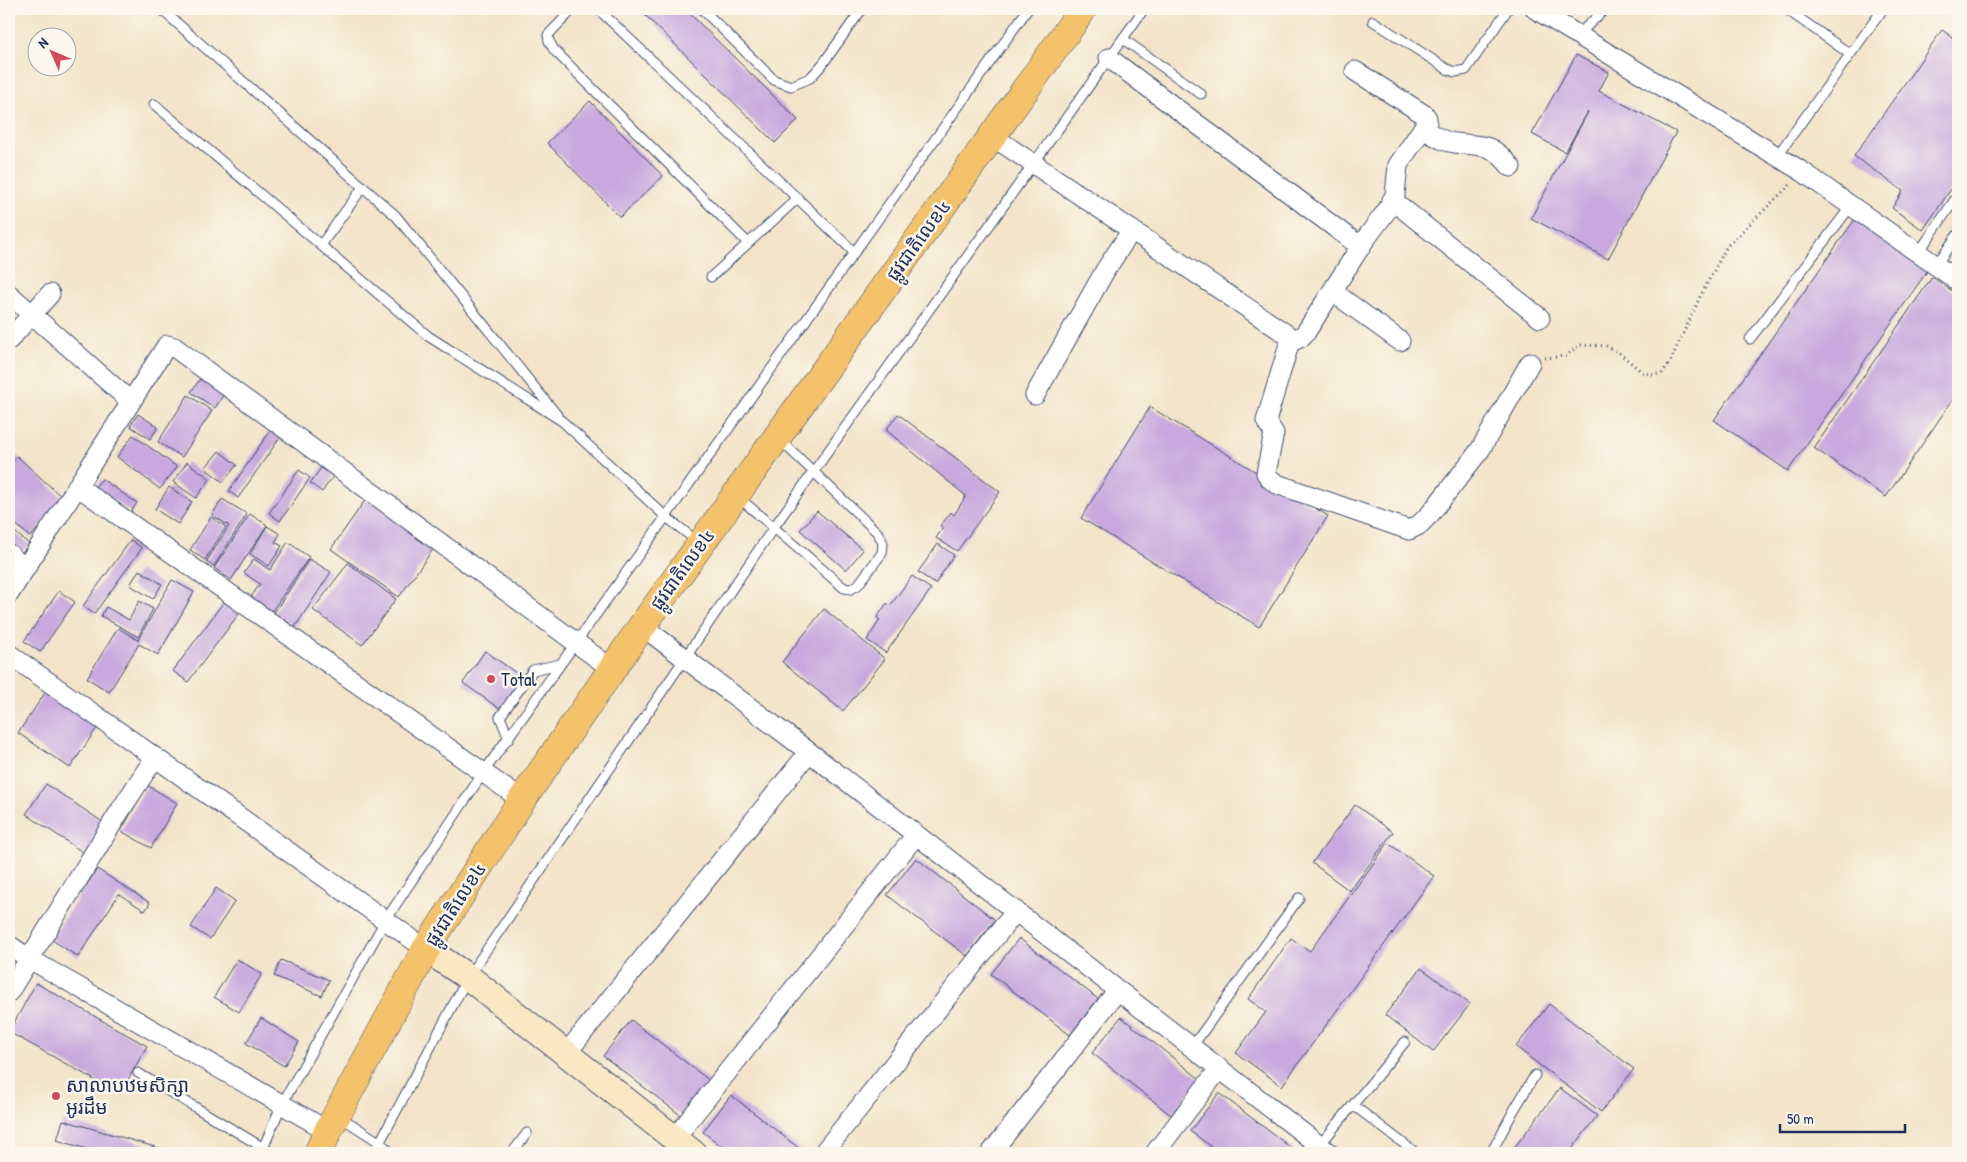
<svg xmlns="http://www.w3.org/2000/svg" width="1967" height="1162" viewBox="0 0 1967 1162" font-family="'Patrick Hand','Noto Sans Khmer',sans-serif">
<rect width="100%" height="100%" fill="#fbf7ec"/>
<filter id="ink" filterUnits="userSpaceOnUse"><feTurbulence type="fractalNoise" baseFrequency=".02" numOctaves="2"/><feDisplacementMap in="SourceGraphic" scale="10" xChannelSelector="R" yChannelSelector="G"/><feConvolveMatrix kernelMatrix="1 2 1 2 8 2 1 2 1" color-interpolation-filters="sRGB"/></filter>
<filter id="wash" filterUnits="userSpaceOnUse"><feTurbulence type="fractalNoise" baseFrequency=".0096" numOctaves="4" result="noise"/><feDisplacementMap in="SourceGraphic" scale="20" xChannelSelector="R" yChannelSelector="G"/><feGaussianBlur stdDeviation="1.12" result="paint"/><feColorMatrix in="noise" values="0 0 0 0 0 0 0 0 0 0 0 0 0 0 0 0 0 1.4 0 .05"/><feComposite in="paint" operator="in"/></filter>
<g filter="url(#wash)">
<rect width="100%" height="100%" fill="#f3e4c9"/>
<g id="blocks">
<path fill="#c8a8de" d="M 639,9 L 685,9 L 798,120 L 775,143 Z
M 1942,30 L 1958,41 L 1958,179 L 1923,230 L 1892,208 L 1903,191 L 1854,156 Z
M 1576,55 L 1609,72 L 1599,91 L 1676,132 L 1608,259 L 1531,218 L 1588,112 L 1565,152 L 1532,134 Z
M 590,101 L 663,176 L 620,217 L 547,143 Z
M 1855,219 L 1928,270 L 1788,471 L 1714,420 Z
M 1932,277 L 1958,295 L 1958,392 L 1886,497 L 1814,448 Z
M 200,379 L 224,394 L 215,408 L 191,392 Z
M 188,395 L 212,411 L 182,457 L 158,442 Z
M 1150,407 L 1328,516 L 1259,627 L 1081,518 Z
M 138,414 L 158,427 L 150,439 L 130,426 Z
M 898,414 L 1000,492 L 957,551 L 936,538 L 943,528 L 940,526 L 951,512 L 954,515 L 966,496 L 886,430 Z
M 273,426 L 283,433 L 238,498 L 229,491 Z
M 133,435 L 177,467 L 160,489 L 117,457 Z
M 219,451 L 237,465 L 223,482 L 205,468 Z
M 17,456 L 65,500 L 30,537 L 9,518 L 9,466 Z
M 187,462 L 210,479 L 196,498 L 173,482 Z
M 324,464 L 336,472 L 322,492 L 310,483 Z
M 299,470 L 310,478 L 280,521 L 269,513 Z
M 102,479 L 137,503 L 131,512 L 95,487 Z
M 169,487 L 192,502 L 178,524 L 155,509 Z
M 368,496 L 436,545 L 399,597 L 331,549 Z
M 222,499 L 247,514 L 214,566 L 206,562 L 229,526 L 212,515 Z
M 817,511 L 863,550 L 846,570 L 800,530 Z
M 250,514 L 267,525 L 231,580 L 214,568 Z
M 211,517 L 226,527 L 205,560 L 190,550 Z
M 267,526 L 280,534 L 275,542 L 282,546 L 269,566 L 250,554 Z
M 9,527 L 29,544 L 18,557 L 9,550 Z
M 131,540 L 142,548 L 94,614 L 83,606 Z
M 288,542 L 309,557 L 272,611 L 251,597 L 260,584 L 244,573 L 254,559 L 270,570 Z
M 938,544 L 954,555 L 935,584 L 918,572 Z
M 309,559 L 331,572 L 295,627 L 274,613 Z
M 348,563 L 396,599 L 362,645 L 313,610 Z
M 139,570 L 162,584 L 153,599 L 130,585 Z
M 912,576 L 931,589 L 886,653 L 867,640 L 880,620 L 877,618 L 887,603 L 890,606 Z
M 172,580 L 194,592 L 158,655 L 139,644 L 109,692 L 87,678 L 118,628 L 138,640 Z
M 59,591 L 75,602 L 40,652 L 24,641 Z
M 225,600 L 241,611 L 188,682 L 173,671 Z
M 139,601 L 153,609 L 138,637 L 101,616 L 106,607 L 129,620 Z
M 824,609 L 885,659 L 843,711 L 782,662 Z
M 485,651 L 522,677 L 500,709 L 463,683 Z
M 47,690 L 99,725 L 70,768 L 18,733 Z
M 46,784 L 107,825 L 87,855 L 26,814 Z
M 147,785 L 177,803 L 151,848 L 121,831 Z
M 1355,805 L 1393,832 L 1350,891 L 1312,863 Z
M 1388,843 L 1434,876 L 1282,1086 L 1236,1053 L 1266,1012 L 1248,999 L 1291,938 L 1310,951 Z
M 916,858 L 995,920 L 967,956 L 887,895 Z
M 97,869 L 150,903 L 145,911 L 119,894 L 78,957 L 51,939 Z
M 216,888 L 235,901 L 210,939 L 191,927 Z
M 1019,938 L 1098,999 L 1070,1035 L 991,974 Z
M 237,959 L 262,974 L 239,1012 L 214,997 Z
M 281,960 L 329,980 L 322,996 L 274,976 Z
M 1421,968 L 1470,1004 L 1433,1052 L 1385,1015 Z
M 36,983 L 147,1046 L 120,1094 L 9,1032 Z
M 1549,1004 L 1634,1069 L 1601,1112 L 1516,1047 Z
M 1121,1017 L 1200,1079 L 1171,1115 L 1092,1053 Z
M 261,1018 L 299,1042 L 284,1066 L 246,1043 Z
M 631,1020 L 710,1081 L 683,1117 L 603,1056 Z
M 1560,1088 L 1597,1116 L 1569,1153 L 1510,1153 Z
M 1219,1093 L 1298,1153 L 1220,1153 L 1190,1131 Z
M 731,1095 L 805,1153 L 731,1153 L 703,1132 Z
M 63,1120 L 165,1150 L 164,1153 L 100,1153 L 57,1140 Z"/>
</g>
</g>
<g filter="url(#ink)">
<use href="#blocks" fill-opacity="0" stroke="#3b4a6e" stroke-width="1"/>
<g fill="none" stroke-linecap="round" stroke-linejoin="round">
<g stroke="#3b4a6e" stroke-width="11">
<path id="lane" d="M 161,9 L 396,216 L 557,415
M 573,9 L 548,35 L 549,41 L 554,50 L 748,243
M 598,9 L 854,252
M 702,9 L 774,80 L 791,86 L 810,78 L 822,65 L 862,9
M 1786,9 L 1850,54
M 1373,21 L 1447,69 L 1455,72 L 1466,70 L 1508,9
M 1578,35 L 1605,9
M 1123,39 L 1201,94
M 154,104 L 428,336 L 562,421 L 665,516 L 698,542
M 1777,156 L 1883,9
M 321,245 L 363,187
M 1919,252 L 1958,195
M 1936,265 L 1958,234
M 711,277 L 798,198
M 1750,339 L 1851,206
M 737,496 L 844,588 L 851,589 L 858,585 L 882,553 L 883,543 L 878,533 L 779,439
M 509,739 L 500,717 L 533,670 L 560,664
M 1192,1047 L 1299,898
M 138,1073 L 272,1153
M 1353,1105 L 1416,1153
M 339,1116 L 379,1142 L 392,1153
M 1319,1146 L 1405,1042
M 261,1153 L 282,1104 L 385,921 L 483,773 L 1028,9
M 374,1153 L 468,977 L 774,527 L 1144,9
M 512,1153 L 527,1133
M 1491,1153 L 1514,1110 L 1535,1075"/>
</g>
<g stroke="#3b4a6e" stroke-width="21">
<path id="street" d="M 1535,9 L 1803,172 L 1958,281
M 1109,58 L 1361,247
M 1422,129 C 1432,134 1443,142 1455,143 C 1485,147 1490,142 1511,167
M 992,136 L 1295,340 L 1300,338 L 1306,332 L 1364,241 L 1388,209 L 1395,195 L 1398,165 L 1427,122 L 1427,118 L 1425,115 L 1355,71
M 1392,200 L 1540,318
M 1333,292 L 1400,341
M 9,294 L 130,401
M 1291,338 L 1266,421 L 1274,433 L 1266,473 L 1270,479 L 1277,484 L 1409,530 L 1419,525 L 1430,514 L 1480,450 L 1530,363
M 9,340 L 50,294
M 1035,395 L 1106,269 L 1132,230
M 77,486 L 522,800
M 9,554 L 24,568
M 9,594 L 167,345 L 174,347 L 612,669
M 642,626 L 809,752 L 1329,1153
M 9,654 L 426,949
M 9,945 L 28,958 L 328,1131
M 9,992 L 118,814 L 155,757
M 565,1055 L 809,752
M 674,1139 L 916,835
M 823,1153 L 1016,911
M 991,1153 L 1118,990
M 1155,1153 L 1219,1069"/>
</g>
<g stroke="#3b4a6e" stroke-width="28">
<path id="secondary" d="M 426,949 L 468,977 L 693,1153"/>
</g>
<g stroke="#3b4a6e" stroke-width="29">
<path id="highway" d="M 318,1153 L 328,1131 L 426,949 L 522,800 L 642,626 L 1083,9"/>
</g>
<path stroke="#3b4a6e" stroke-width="3" stroke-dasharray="1 4" stroke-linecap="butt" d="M 1545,358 L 1566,356 L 1579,345 L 1606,346 L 1618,352 L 1642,372 L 1653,375 L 1662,373 L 1670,362 L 1700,297 L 1727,246 L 1790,185"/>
<use href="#lane" stroke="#fff" stroke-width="9"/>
<use href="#street" stroke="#fff" stroke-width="19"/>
<use href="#secondary" stroke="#fae7c3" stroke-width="26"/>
<use href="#highway" stroke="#f3c26a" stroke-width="28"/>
</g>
</g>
<g fill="#d1495b" stroke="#fbf7ec" stroke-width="2">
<circle cx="491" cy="679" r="5"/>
<circle cx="56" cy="1096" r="5"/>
</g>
<g text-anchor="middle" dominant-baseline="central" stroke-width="5" stroke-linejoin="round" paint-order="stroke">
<g font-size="19" fill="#1b2f5e" stroke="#fbf7ec">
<text transform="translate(918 240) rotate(-54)">ផ្លូវជាតិលេខ៤</text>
<text transform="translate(682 569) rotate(-54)">ផ្លូវជាតិលេខ៤</text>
<text transform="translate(455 904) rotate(-57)">ផ្លូវជាតិលេខ៤</text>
</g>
<g font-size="19" fill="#1b2f5e" stroke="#fbf7ec" text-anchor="start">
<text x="501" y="679">Total</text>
<text x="66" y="1085">សាលាបឋមសិក្សា<tspan x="66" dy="22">អូរដឹម</tspan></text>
</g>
</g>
<rect width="1967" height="1162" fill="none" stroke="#fbf7ec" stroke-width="30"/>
<g transform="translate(52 52) rotate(315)"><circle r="24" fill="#fbf7ec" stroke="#a1a7b3"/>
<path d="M0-4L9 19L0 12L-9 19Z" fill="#d1495b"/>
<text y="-8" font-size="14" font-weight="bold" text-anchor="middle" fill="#1b2f5e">N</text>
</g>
<path d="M1780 1124v8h125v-8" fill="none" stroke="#1b2f5e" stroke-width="2.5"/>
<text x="1787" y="1124" font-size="15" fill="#1b2f5e" stroke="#fbf7ec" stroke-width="4" paint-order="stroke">50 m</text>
</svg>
